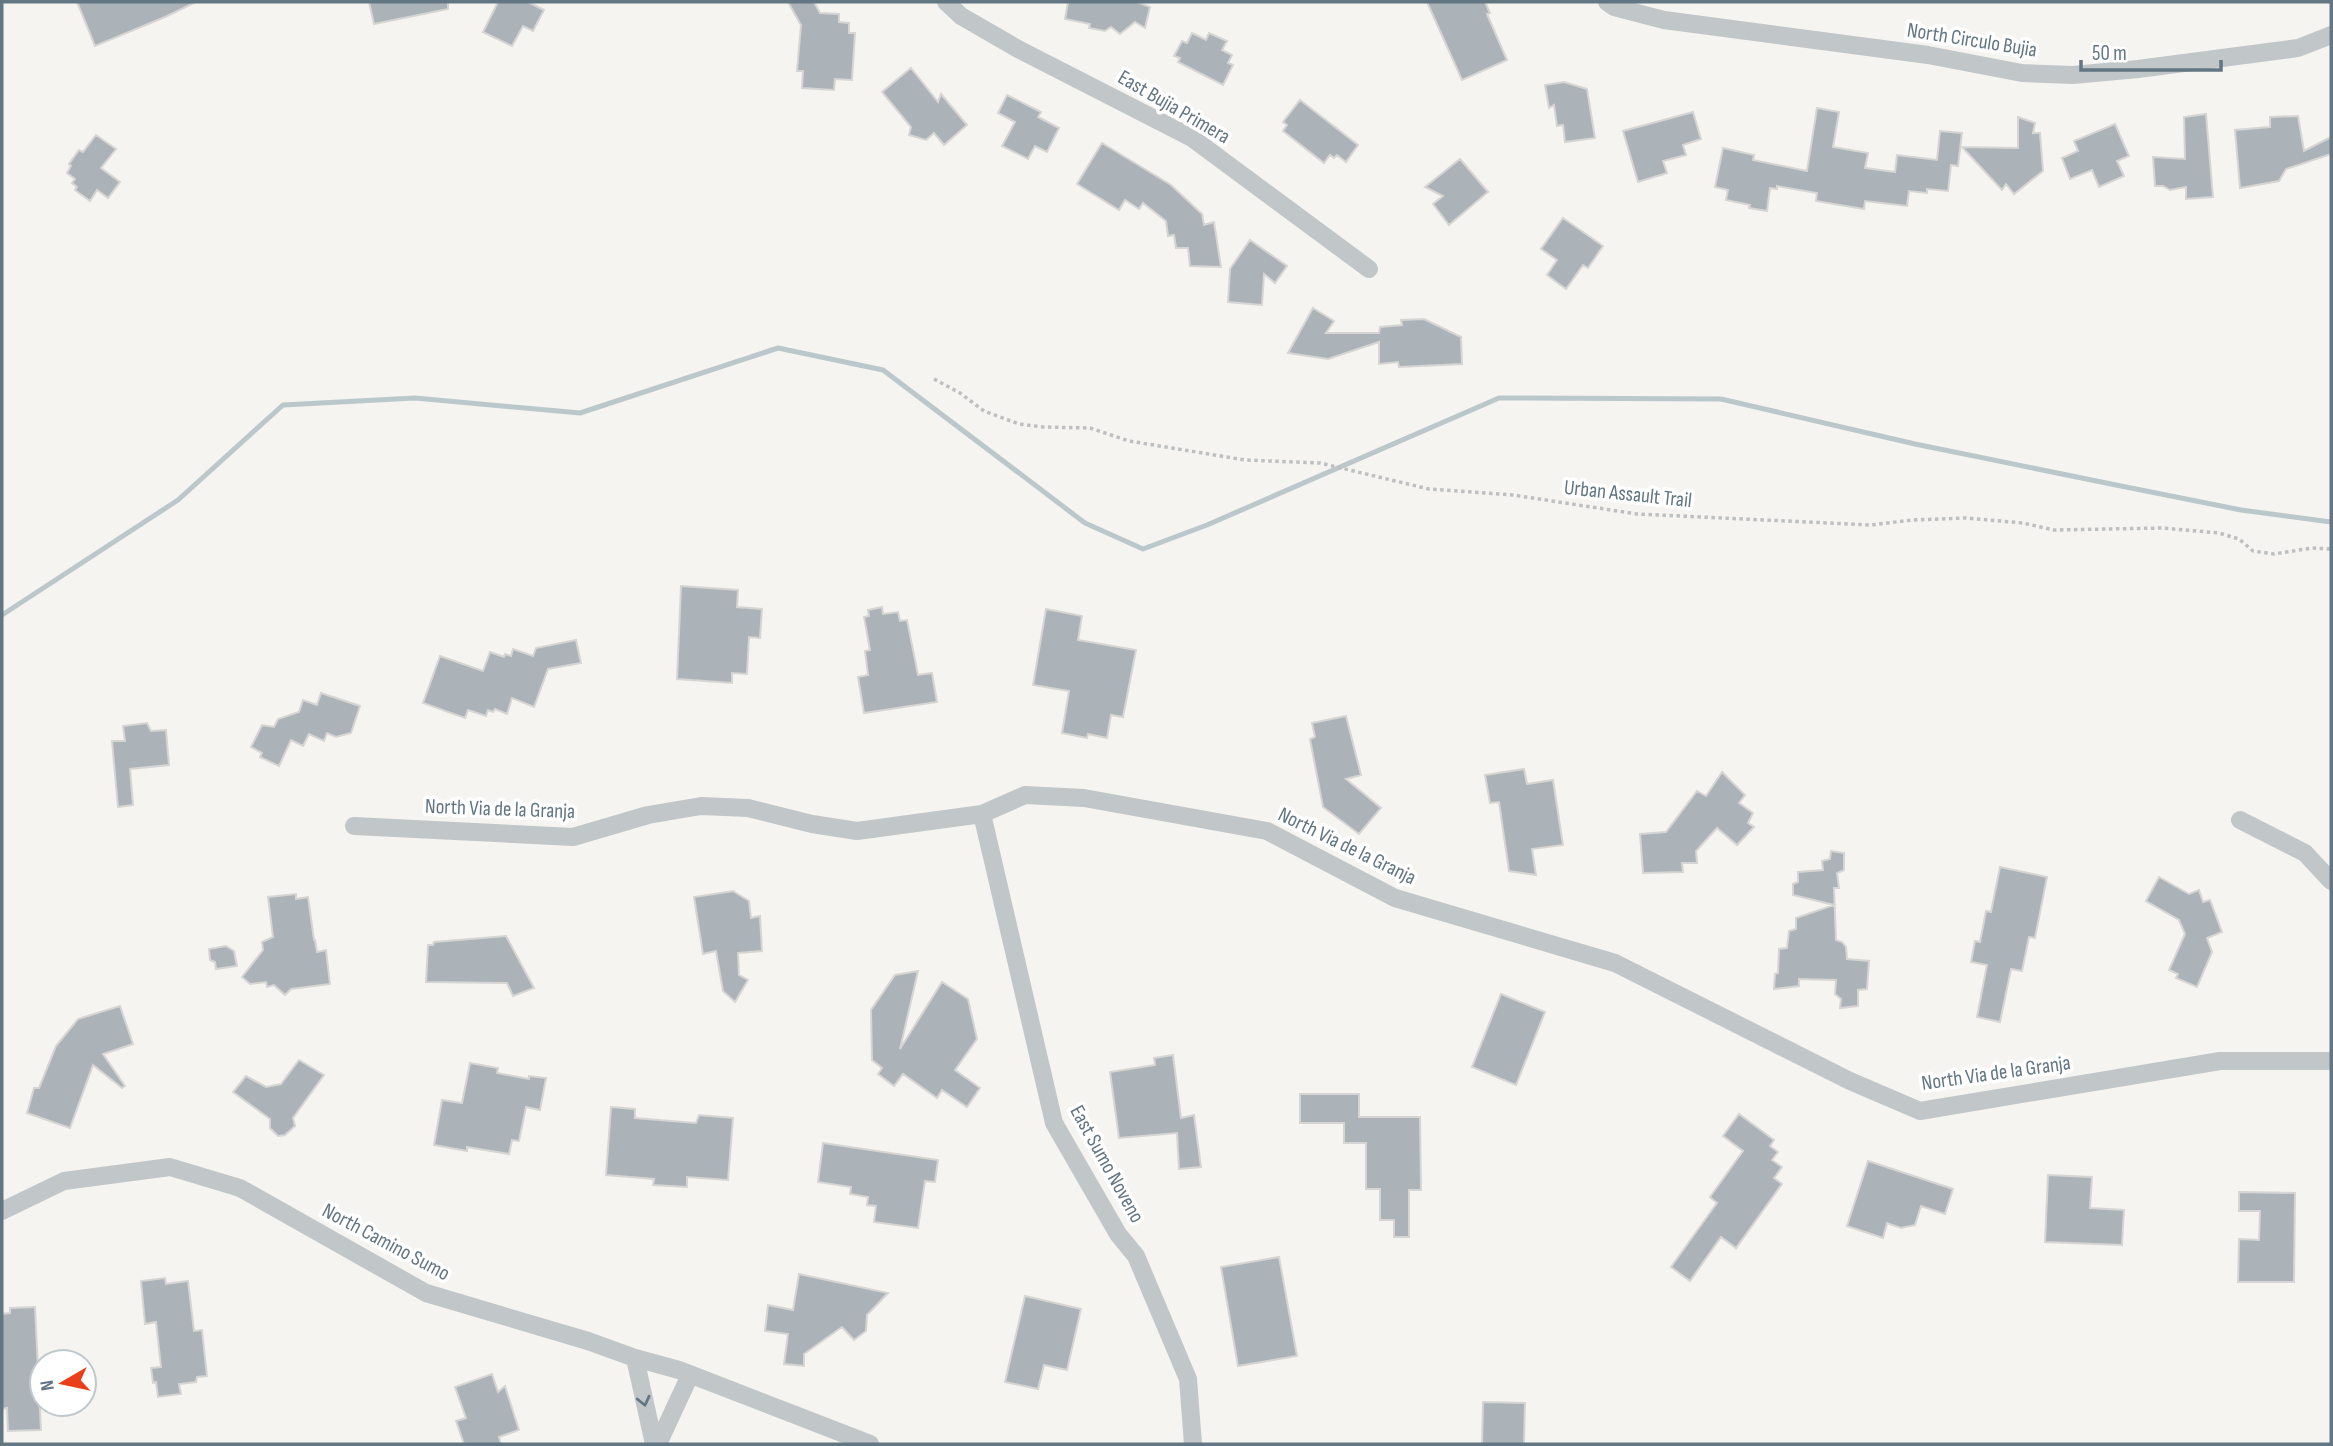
<svg xmlns="http://www.w3.org/2000/svg" width="2333" height="1446" viewBox="0 0 2333 1446" font-family="'Sofia Sans Condensed',sans-serif">
<rect width="100%" height="100%" fill="#f5f4f0"/>
<g fill="none" stroke-linecap="round" stroke-linejoin="round">
<path stroke="#bac7cb" stroke-width="5" d="M 2,615 L 178,500 L 283,405 L 415,398 L 580,413 L 778,348 L 883,370 L 1085,523 L 1143,549 L 1207,525 L 1499,398 L 1721,399 L 1915,444 L 2116,485 L 2241,510 L 2331,522"/>
</g>
<path fill="#abb3b8" stroke="#d6d5d3" stroke-width="2" d="M 77,2 L 196,2 L 165,17 L 95,46 Z
M 369,2 L 448,2 L 448,9 L 374,24 Z
M 498,2 L 528,2 L 544,10 L 533,31 L 523,26 L 512,46 L 483,32 Z
M 788,2 L 814,2 L 820,13 L 839,14 L 839,22 L 849,23 L 849,33 L 855,33 L 852,80 L 835,79 L 834,90 L 802,88 L 803,71 L 797,71 L 801,25 Z
M 1068,2 L 1137,2 L 1150,7 L 1145,28 L 1135,22 L 1120,34 L 1111,27 L 1105,31 L 1089,28 L 1090,24 L 1065,19 Z
M 1427,2 L 1485,2 L 1490,13 L 1487,14 L 1507,60 L 1462,80 Z
M 1192,33 L 1206,40 L 1209,33 L 1227,41 L 1222,50 L 1232,55 L 1228,63 L 1233,65 L 1223,85 L 1178,62 L 1180,58 L 1174,56 L 1182,41 L 1187,43 Z
M 911,68 L 938,102 L 941,94 L 967,125 L 944,145 L 934,133 L 926,140 L 909,135 L 911,127 L 882,92 Z
M 1564,82 L 1587,89 L 1595,138 L 1565,142 L 1563,125 L 1557,126 L 1554,105 L 1549,108 L 1545,85 Z
M 1007,95 L 1041,112 L 1038,117 L 1059,128 L 1047,152 L 1035,146 L 1028,159 L 1002,146 L 1015,122 L 998,113 Z
M 1300,100 L 1358,145 L 1346,162 L 1337,155 L 1334,158 L 1330,155 L 1324,163 L 1283,131 L 1287,125 L 1283,122 Z
M 1817,108 L 1839,112 L 1833,147 L 1868,153 L 1865,168 L 1895,172 L 1897,155 L 1937,160 L 1940,131 L 1962,133 L 1958,166 L 1951,165 L 1948,191 L 1927,189 L 1927,193 L 1909,191 L 1907,206 L 1865,201 L 1864,209 L 1816,201 L 1817,193 L 1777,186 L 1777,189 L 1770,188 L 1767,211 L 1749,208 L 1750,205 L 1726,200 L 1728,190 L 1715,187 L 1723,148 L 1754,155 L 1753,160 L 1807,171 Z
M 1693,112 L 1701,139 L 1683,145 L 1686,155 L 1663,161 L 1667,173 L 1638,182 L 1623,131 Z
M 2206,114 L 2213,197 L 2186,199 L 2186,187 L 2170,190 L 2163,186 L 2155,186 L 2153,157 L 2185,159 L 2184,117 Z
M 2298,116 L 2304,151 L 2331,137 L 2331,154 L 2286,169 L 2279,181 L 2240,188 L 2235,130 L 2270,127 L 2270,117 Z
M 2018,117 L 2035,123 L 2033,133 L 2040,133 L 2043,171 L 2014,194 L 2006,184 L 2002,190 L 1962,147 L 2018,148 Z
M 2115,124 L 2129,156 L 2117,161 L 2124,176 L 2099,187 L 2092,170 L 2070,179 L 2062,158 L 2078,151 L 2074,141 Z
M 96,135 L 116,149 L 101,168 L 120,182 L 108,198 L 97,190 L 90,201 L 75,190 L 77,187 L 72,183 L 75,179 L 67,173 L 71,166 L 69,164 L 79,150 L 83,152 Z
M 1102,143 L 1171,185 L 1202,214 L 1204,225 L 1214,222 L 1221,267 L 1190,266 L 1188,248 L 1176,248 L 1174,235 L 1168,236 L 1166,221 L 1143,203 L 1139,209 L 1125,200 L 1119,210 L 1077,184 Z
M 1460,159 L 1488,192 L 1449,225 L 1433,204 L 1443,196 L 1425,187 Z
M 1563,218 L 1603,246 L 1588,268 L 1583,265 L 1566,289 L 1547,275 L 1557,260 L 1541,249 Z
M 1250,240 L 1287,266 L 1275,283 L 1264,274 L 1262,305 L 1228,302 L 1230,269 Z
M 1313,308 L 1334,321 L 1326,333 L 1379,333 L 1380,327 L 1402,325 L 1401,320 L 1424,319 L 1461,337 L 1462,364 L 1399,367 L 1398,362 L 1379,364 L 1379,342 L 1328,359 L 1288,353 Z
M 681,586 L 738,590 L 737,607 L 762,609 L 760,638 L 749,637 L 747,674 L 732,673 L 732,683 L 677,679 Z
M 882,607 L 883,614 L 898,612 L 900,621 L 907,620 L 918,675 L 932,673 L 937,702 L 864,713 L 858,677 L 868,675 L 865,651 L 870,650 L 864,617 L 869,616 L 868,610 Z
M 1046,609 L 1082,616 L 1078,640 L 1136,650 L 1123,717 L 1111,715 L 1107,738 L 1088,734 L 1087,738 L 1062,733 L 1069,691 L 1033,685 Z
M 576,640 L 581,663 L 548,669 L 534,707 L 512,698 L 507,714 L 495,709 L 493,712 L 488,710 L 486,716 L 468,710 L 465,718 L 423,703 L 440,656 L 483,671 L 490,652 L 504,657 L 505,654 L 511,656 L 513,649 L 533,656 L 536,648 Z
M 321,693 L 360,706 L 351,733 L 336,737 L 327,733 L 324,741 L 309,734 L 303,746 L 291,740 L 279,766 L 260,757 L 262,753 L 251,747 L 262,725 L 274,727 L 278,719 L 299,712 L 303,700 L 317,705 Z
M 1346,716 L 1361,775 L 1346,779 L 1381,808 L 1359,834 L 1323,807 L 1310,739 L 1315,737 L 1312,723 Z
M 147,723 L 151,731 L 166,730 L 169,765 L 130,769 L 133,805 L 118,807 L 112,741 L 125,741 L 123,726 Z
M 1524,769 L 1527,784 L 1553,780 L 1563,845 L 1532,849 L 1536,875 L 1509,871 L 1499,802 L 1490,803 L 1485,775 Z
M 1722,772 L 1745,795 L 1739,803 L 1753,813 L 1748,823 L 1754,827 L 1737,845 L 1717,828 L 1696,851 L 1697,863 L 1682,863 L 1683,872 L 1643,873 L 1640,834 L 1666,832 L 1697,791 L 1706,796 Z
M 1831,851 L 1844,853 L 1844,870 L 1837,873 L 1839,888 L 1834,888 L 1836,940 L 1842,942 L 1846,947 L 1847,959 L 1869,961 L 1867,989 L 1858,990 L 1858,1006 L 1840,1008 L 1841,999 L 1835,994 L 1836,980 L 1799,979 L 1799,986 L 1774,989 L 1775,974 L 1778,973 L 1779,949 L 1787,948 L 1789,931 L 1796,929 L 1796,918 L 1834,905 L 1793,895 L 1793,884 L 1798,882 L 1798,872 L 1823,870 L 1822,861 L 1830,859 Z
M 2000,867 L 2047,877 L 2035,938 L 2029,937 L 2022,971 L 2011,969 L 2000,1022 L 1977,1017 L 1987,965 L 1971,962 L 1975,941 L 1980,942 L 1986,911 L 1991,912 Z
M 2159,877 L 2189,894 L 2199,890 L 2203,902 L 2210,900 L 2222,932 L 2207,938 L 2212,952 L 2197,987 L 2176,978 L 2178,974 L 2169,970 L 2185,934 L 2179,920 L 2146,901 Z
M 733,891 L 749,901 L 751,918 L 760,916 L 762,951 L 738,953 L 739,975 L 748,980 L 735,1002 L 723,991 L 716,951 L 703,954 L 694,897 Z
M 296,894 L 296,899 L 308,897 L 314,940 L 315,940 L 317,952 L 326,950 L 330,984 L 291,989 L 285,995 L 274,985 L 267,987 L 266,982 L 250,984 L 242,977 L 263,950 L 262,942 L 273,937 L 268,897 Z
M 506,936 L 534,988 L 513,996 L 507,983 L 426,982 L 428,945 L 433,945 L 434,942 Z
M 226,946 L 234,951 L 237,966 L 216,969 L 215,962 L 210,960 L 209,949 Z
M 918,971 L 900,1049 L 942,982 L 968,999 L 977,1039 L 955,1070 L 980,1088 L 967,1107 L 942,1090 L 937,1098 L 903,1074 L 894,1086 L 878,1074 L 882,1068 L 872,1060 L 871,1010 L 895,975 Z
M 1501,994 L 1545,1012 L 1516,1085 L 1472,1067 Z
M 120,1006 L 133,1044 L 103,1054 L 125,1086 L 122,1088 L 93,1065 L 70,1128 L 27,1113 L 34,1088 L 39,1088 L 56,1046 L 78,1019 Z
M 1173,1055 L 1181,1118 L 1194,1115 L 1201,1167 L 1179,1169 L 1177,1133 L 1119,1138 L 1110,1072 L 1155,1065 L 1154,1058 Z
M 299,1060 L 324,1075 L 293,1118 L 295,1126 L 285,1135 L 278,1136 L 270,1128 L 270,1119 L 233,1092 L 246,1076 L 266,1087 L 281,1084 Z
M 470,1063 L 498,1068 L 497,1073 L 529,1079 L 529,1076 L 546,1078 L 540,1110 L 526,1107 L 519,1141 L 512,1140 L 509,1154 L 467,1147 L 467,1151 L 434,1145 L 442,1100 L 462,1103 Z
M 1300,1094 L 1359,1094 L 1359,1117 L 1420,1117 L 1421,1190 L 1409,1190 L 1409,1237 L 1394,1237 L 1394,1220 L 1380,1220 L 1380,1189 L 1366,1189 L 1366,1143 L 1344,1143 L 1344,1123 L 1300,1123 Z
M 611,1107 L 635,1109 L 635,1118 L 696,1123 L 699,1115 L 733,1118 L 728,1180 L 687,1177 L 687,1187 L 653,1185 L 654,1179 L 606,1175 Z
M 1739,1114 L 1774,1140 L 1770,1146 L 1778,1152 L 1772,1160 L 1782,1167 L 1774,1178 L 1782,1184 L 1736,1248 L 1721,1237 L 1690,1281 L 1671,1267 L 1717,1203 L 1710,1197 L 1743,1151 L 1723,1136 Z
M 823,1143 L 938,1160 L 935,1182 L 925,1181 L 918,1228 L 874,1222 L 876,1206 L 867,1205 L 868,1197 L 850,1194 L 851,1187 L 818,1182 Z
M 1868,1161 L 1953,1189 L 1945,1214 L 1921,1206 L 1915,1225 L 1901,1228 L 1887,1223 L 1883,1238 L 1847,1226 Z
M 2048,1175 L 2092,1177 L 2090,1208 L 2124,1210 L 2122,1245 L 2045,1242 Z
M 2239,1192 L 2295,1193 L 2294,1282 L 2238,1282 L 2239,1239 L 2259,1240 L 2260,1211 L 2239,1211 Z
M 1279,1257 L 1297,1356 L 1238,1366 L 1221,1267 Z
M 799,1274 L 888,1293 L 867,1315 L 866,1331 L 854,1340 L 842,1327 L 804,1354 L 804,1366 L 784,1364 L 788,1334 L 765,1331 L 768,1305 L 793,1310 Z
M 165,1278 L 166,1284 L 188,1281 L 194,1331 L 202,1330 L 207,1376 L 197,1377 L 196,1382 L 179,1384 L 181,1394 L 158,1397 L 156,1382 L 153,1383 L 151,1368 L 161,1367 L 156,1322 L 145,1324 L 141,1281 Z
M 1025,1296 L 1081,1309 L 1067,1370 L 1044,1365 L 1038,1389 L 1005,1382 Z
M 35,1307 L 41,1430 L 8,1431 L 7,1408 L 2,1409 L 2,1314 L 10,1313 L 10,1308 Z
M 492,1374 L 498,1392 L 505,1386 L 519,1430 L 499,1437 L 501,1444 L 464,1444 L 456,1421 L 466,1418 L 455,1387 Z
M 1483,1402 L 1525,1403 L 1524,1444 L 1482,1444 Z"/>
<g fill="none" stroke-linecap="round" stroke-linejoin="round">
<path stroke="#bdbfc1" stroke-width="3.5" stroke-dasharray="3.5 3.5" stroke-linecap="butt" d="M 934,379 L 960,393 L 984,411 L 1019,424 L 1043,427 L 1090,428 L 1129,441 L 1245,460 L 1320,463 L 1429,489 L 1513,495 L 1637,514 L 1871,525 L 1912,520 L 1966,518 L 2023,523 L 2054,530 L 2162,528 L 2219,533 L 2239,539 L 2253,551 L 2274,554 L 2312,548 L 2331,549"/>
<path stroke="#c1c6c8" stroke-width="18" d="M 946,2 L 961,16 L 1018,49 L 1192,138 L 1369,269
M 1607,2 L 1614,7 L 1664,20 L 1928,55 L 2022,73 L 2073,75 L 2138,69 L 2298,48 L 2331,35
M 982,814 L 1054,1123 L 1118,1234 L 1136,1256 L 1188,1379 L 1193,1444
M 2240,820 L 2305,853 L 2331,881
M 354,826 L 573,837 L 648,815 L 701,806 L 748,808 L 812,824 L 857,831 L 982,814 L 1025,795 L 1084,798 L 1267,831 L 1395,898 L 1615,963 L 1850,1081 L 1920,1111 L 2220,1061 L 2331,1061
M 2,1211 L 64,1181 L 170,1167 L 240,1188 L 426,1293 L 588,1341 L 635,1358 L 679,1370 L 870,1444
M 635,1358 L 654,1444
M 658,1444 L 690,1375"/>
</g>
<defs><path id="oneway-chevron" d="M-2-3.5L2.5 0L-2 3.5" fill="none" stroke-width="1.6" stroke-linecap="round" stroke-linejoin="round" transform="scale(1.75)"/></defs>
<use stroke="#627683" href="#oneway-chevron" transform="translate(644 1401) rotate(77)"/>
<g text-anchor="middle" dominant-baseline="central" stroke-width="7" stroke-linejoin="round" paint-order="stroke">
<g font-size="21" fill="#627683" stroke="#fff">
<text transform="translate(1972 40) rotate(9)">North Circulo Bujia</text>
<text transform="translate(1174 107) rotate(30)">East Bujia Primera</text>
<text transform="translate(1628 494) rotate(6)">Urban Assault Trail</text>
<text transform="translate(500 809) rotate(2)">North Via de la Granja</text>
<text transform="translate(1347 846) rotate(26)">North Via de la Granja</text>
<text transform="translate(1996 1073) rotate(-8)">North Via de la Granja</text>
<text transform="translate(1107 1164) rotate(61)">East Sumo Noveno</text>
<text transform="translate(386 1242) rotate(28)">North Camino Sumo</text>
</g>
</g>
<rect width="2333" height="1446" fill="none" stroke="#627683" stroke-width="7"/>
<g transform="translate(63 1383) rotate(261)"><circle r="33" fill="#ffffff" stroke="#c0c8cd" stroke-width="2"/>
<path d="M0-5L12 26L0 18L-12 26Z" fill="#ea3f1a"/>
<text y="-10" font-size="19" font-weight="bold" text-anchor="middle" fill="#627683">N</text>
</g>
<path d="M2081 60v10h140v-10" fill="none" stroke="#627683" stroke-width="3.5"/>
<text x="2092" y="60" font-size="21" fill="#627683" stroke="#ffffff" stroke-width="5" paint-order="stroke">50 m</text>
</svg>
